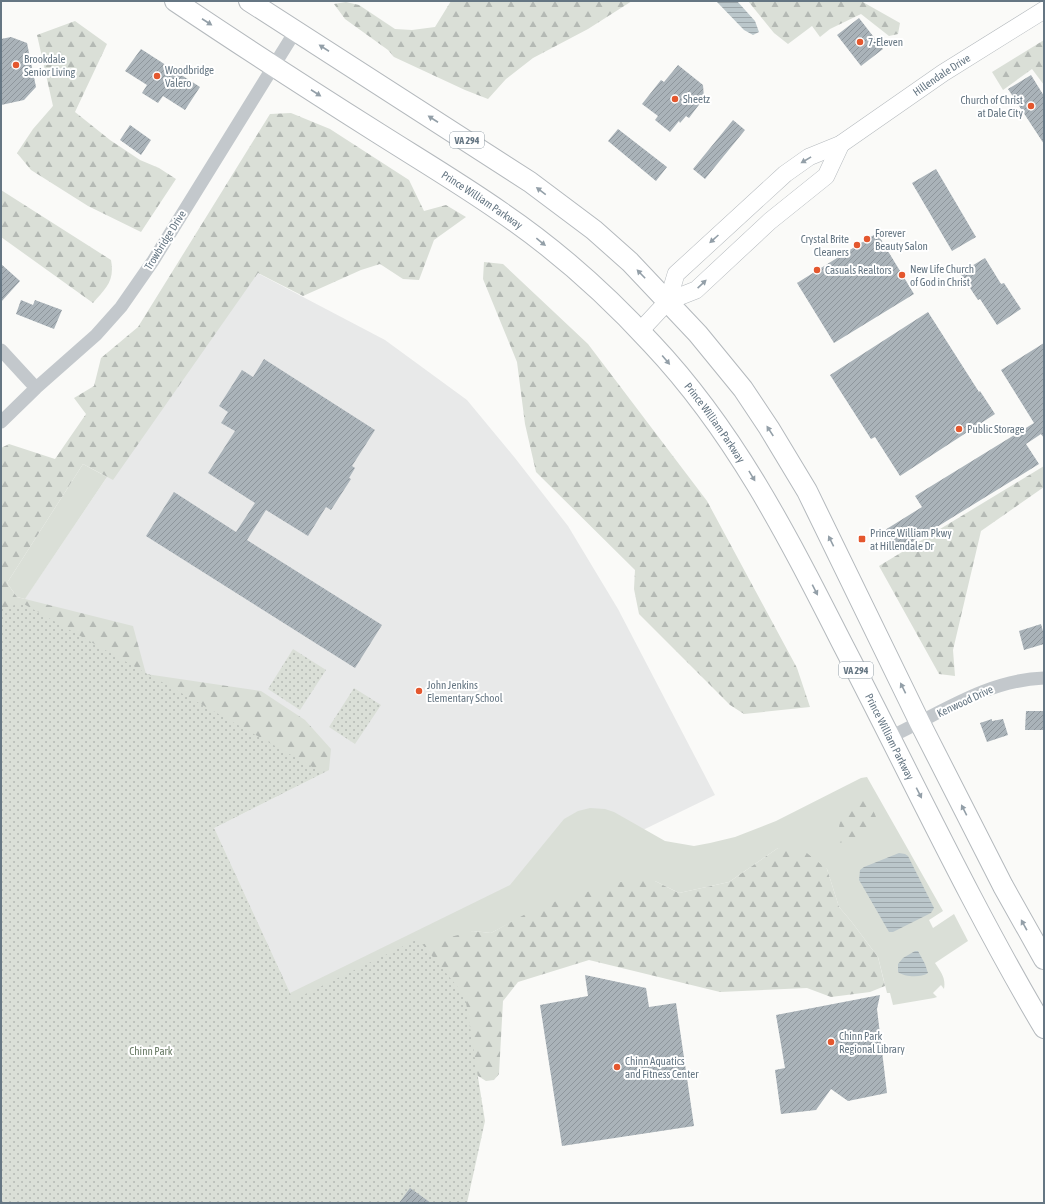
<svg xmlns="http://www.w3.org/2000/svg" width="1045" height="1204" viewBox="0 0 1045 1204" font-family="'Asap Condensed',sans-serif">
<defs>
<pattern id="forest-firs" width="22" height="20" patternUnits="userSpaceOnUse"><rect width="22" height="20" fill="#dadfd7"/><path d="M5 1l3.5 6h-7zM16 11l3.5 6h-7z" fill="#b4b9b4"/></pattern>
<pattern id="park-dots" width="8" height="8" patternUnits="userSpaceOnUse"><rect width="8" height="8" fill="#dadfd7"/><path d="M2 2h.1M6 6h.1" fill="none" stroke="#b4b9b4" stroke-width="1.8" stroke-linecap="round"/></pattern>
<pattern id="water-rules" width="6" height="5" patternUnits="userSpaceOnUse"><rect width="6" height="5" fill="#bbc7cb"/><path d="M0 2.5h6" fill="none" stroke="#9ca6aa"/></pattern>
<pattern id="building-hatch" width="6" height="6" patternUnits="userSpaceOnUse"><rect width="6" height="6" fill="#aab3b9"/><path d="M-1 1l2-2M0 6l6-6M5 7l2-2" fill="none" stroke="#8e969c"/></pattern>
</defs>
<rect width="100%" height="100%" fill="#fafaf8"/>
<path fill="#e8e9e9" d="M 248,268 L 385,340 L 467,400 L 515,458 L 568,526 L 618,609 L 715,795 L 293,1000 L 214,828 L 323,773 L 22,603 Z"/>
<path fill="#dadfd7" d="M 83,464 L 107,477 L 25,599 L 17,597 L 7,583 Z
M 867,777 L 943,911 L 929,920 L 933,928 L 954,914 L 968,941 L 935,963 C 941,972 946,978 944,989 L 941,985 L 933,993 L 937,997 L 934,998 L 893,1005 L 890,993 L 887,993 L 878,957 L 851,921 L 839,907 L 827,869 L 778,848 L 729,882 L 679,893 L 655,881 L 512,922 L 491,933 L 473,931 L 285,1026 L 290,993 L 510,885 L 564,819 L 578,811 L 590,808 L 605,809 L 614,812 L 665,841 L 694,846 L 710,843 L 735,837 L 776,821 L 861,778 Z"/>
<path fill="url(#forest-firs)" d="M 451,1 L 632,1 L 588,29 L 533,58 L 506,79 L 488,99 L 465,90 L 394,57 L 388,50 L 345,19 L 334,4 L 346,2 L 359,5 L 395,29 L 412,30 L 435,27 Z
M 748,1 L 861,1 L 900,23 L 898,34 L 889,36 L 861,14 L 830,29 L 820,37 L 812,26 L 788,44 L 774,33 Z
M 75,21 L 107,44 L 75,112 L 110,140 L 140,160 L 159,168 L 176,179 L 141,232 L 88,206 L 31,170 L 17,153 L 33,129 L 53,106 L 37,35 Z
M 1044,40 L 1044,85 L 1032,69 L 1003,90 L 992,72 Z
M 291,113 L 330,129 L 409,180 L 424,211 L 446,205 L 466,217 L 434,240 L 419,280 L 403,279 L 380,264 L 361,270 L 303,296 L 258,273 L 113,480 L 83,464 L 7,583 L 17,597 L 133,626 L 146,674 L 261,691 L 305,720 L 331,749 L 329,770 L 214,828 L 290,993 L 285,1026 L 413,947 L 473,931 L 491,933 L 540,906 L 616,883 L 634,879 L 655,881 L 679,893 L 729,882 L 778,848 L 803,850 L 827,869 L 839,907 L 851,921 L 878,957 L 885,986 L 870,992 L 831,997 L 807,988 L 720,992 L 589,960 L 518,982 L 503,1001 L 499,1074 L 494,1080 L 486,1081 L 470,1071 L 1,1203 L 1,448 L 9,444 L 55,459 L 86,414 L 74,398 L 94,386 L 101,358 L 138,327 L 270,114 Z
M 1,190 L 111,260 C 115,281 106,288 93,303 L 1,237 Z
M 484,262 L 503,264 L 588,344 L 707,501 L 797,668 L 810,707 L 744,714 L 730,705 L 639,614 L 634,589 L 635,570 L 536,472 L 525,424 L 517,362 L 483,279 Z
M 1044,466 L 1044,487 L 981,531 L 953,650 L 955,676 L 939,674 L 879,566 Z
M 856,797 L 863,797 C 871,806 877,814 878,827 L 861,839 L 838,843 C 837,832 841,812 848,803 C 850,801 853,799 856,797 Z"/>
<path fill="url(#park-dots)" d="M 22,603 L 323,773 L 214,828 L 293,1000 L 418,939 L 465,996 L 485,1121 L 467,1203 L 1,1203 L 1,609 Z
M 293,649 L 326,670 L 300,710 L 268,689 Z
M 354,688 L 381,705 L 355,744 L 329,727 Z"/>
<path fill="url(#water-rules)" d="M 716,1 L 737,1 L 755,21 L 759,32 L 753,35 L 744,30 Z
M 899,853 L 905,854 L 908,856 L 934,908 L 931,913 L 893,932 L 889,932 L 862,885 L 859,880 L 860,870 L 864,867 Z
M 915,951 L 918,951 L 925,964 L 928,973 C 921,978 904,977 898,972 L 898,964 L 903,958 Z"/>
<path fill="url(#building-hatch)" d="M 859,18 L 883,49 L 861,66 L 837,35 Z
M 11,37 L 27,43 L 36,87 L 24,100 L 1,105 L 1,39 Z
M 141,49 L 200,87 L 185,110 L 163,96 L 158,103 L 142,93 L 147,85 L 125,71 Z
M 678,65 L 703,85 L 704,98 L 689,118 L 686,116 L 680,123 L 679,121 L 670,132 L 655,120 L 658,116 L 642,104 L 661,80 L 664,82 Z
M 1031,75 L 1044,96 L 1044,144 L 1008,89 Z
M 733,120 L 745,130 L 705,179 L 693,169 Z
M 130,125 L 151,140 L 141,155 L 120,140 Z
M 618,129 L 667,167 L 656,181 L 608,141 Z
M 936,169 L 976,237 L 952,251 L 912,183 Z
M 877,233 L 914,294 L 834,343 L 797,283 Z
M 985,258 L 1001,284 L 1004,283 L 1021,309 L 997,325 L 980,299 L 978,300 L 960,273 Z
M 1,264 L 20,281 L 1,302 Z
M 21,300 L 33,305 L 35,300 L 62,310 L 54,329 L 16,314 Z
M 928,312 L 979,392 L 980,391 L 995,414 L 900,476 L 875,437 L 871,439 L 830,375 Z
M 1044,343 L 1044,438 L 1041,434 L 1026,444 L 1039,464 L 898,551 L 885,530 L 922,507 L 915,496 L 1034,423 L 1001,370 Z
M 264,359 L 375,430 L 352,466 L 355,468 L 349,478 L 351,479 L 331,510 L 326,507 L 308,536 L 266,510 L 247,540 L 382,625 L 355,668 L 146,536 L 174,492 L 236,532 L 255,503 L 208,473 L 235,431 L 221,423 L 228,412 L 219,406 L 242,370 L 253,377 Z
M 1041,624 L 1044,635 L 1044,644 L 1024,650 L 1019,631 Z
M 1026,711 L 1044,711 L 1044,730 L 1025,730 Z
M 992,719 L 992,721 L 1003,719 L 1008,735 L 987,742 L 980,723 Z
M 585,975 L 646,988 L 649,1007 L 676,1003 L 694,1126 L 562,1146 L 540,1005 L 588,996 Z
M 880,995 L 877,1009 L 887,1093 L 848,1101 L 831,1089 L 816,1110 L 781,1114 L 775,1070 L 785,1068 L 776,1015 Z
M 410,1188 L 431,1203 L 399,1203 Z"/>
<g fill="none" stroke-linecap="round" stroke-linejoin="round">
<g stroke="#b5babe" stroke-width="18">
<g id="major">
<path id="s1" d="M 668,301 L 676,274 L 785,174 L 809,157 L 841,144 L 943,73 L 1044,10"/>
<path d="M 640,331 L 668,301 L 696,290 L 770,221 L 826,176 L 841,144"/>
</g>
</g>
<g stroke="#b4b9bd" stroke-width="22">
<g id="highway">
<path id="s2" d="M 175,1 C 242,46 310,90 378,133 C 419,159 461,184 501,212 C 554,248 608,296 652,344 C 736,433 789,539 844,647 C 910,774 971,905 1044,1028"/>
<path d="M 249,1 L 530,182 L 594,230 L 630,262 L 698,334 L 743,389 L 769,428 L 807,491 L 920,723 L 1003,886 L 1044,959"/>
</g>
</g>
<path stroke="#c3c8cc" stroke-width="13" d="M 1,350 L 36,388
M 1,422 L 36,388 L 96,335 L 121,307 L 153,261 L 296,30
M 890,737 C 941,713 987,680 1044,678"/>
<use href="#major" stroke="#fff" stroke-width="17"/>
<use href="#highway" stroke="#fff" stroke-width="20"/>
</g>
<defs><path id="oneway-solid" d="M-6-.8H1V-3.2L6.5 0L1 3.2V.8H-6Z"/></defs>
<g fill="#939fa8">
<use href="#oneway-solid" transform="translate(207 22) rotate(33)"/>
<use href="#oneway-solid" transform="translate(324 48) rotate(-147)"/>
<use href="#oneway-solid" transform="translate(316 93) rotate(33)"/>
<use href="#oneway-solid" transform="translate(433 119) rotate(-147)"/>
<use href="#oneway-solid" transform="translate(806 160) rotate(149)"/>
<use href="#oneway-solid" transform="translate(541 191) rotate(-143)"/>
<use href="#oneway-solid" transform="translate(714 239) rotate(138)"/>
<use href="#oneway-solid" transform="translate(541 242) rotate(39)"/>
<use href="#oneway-solid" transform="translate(641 274) rotate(-134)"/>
<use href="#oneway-solid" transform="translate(702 284) rotate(-43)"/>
<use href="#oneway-solid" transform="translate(666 360) rotate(50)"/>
<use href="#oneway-solid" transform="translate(770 431) rotate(-123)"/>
<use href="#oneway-solid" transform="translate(752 476) rotate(59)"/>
<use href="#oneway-solid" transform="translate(831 541) rotate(-116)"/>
<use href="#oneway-solid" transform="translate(815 590) rotate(63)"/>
<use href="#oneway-solid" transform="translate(903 688) rotate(-116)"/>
<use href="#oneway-solid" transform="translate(919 793) rotate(63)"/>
<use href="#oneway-solid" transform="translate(964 810) rotate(-117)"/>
<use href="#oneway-solid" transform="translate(1024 925) rotate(-119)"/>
</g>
<g fill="#e4572e" stroke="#fff" stroke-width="1.5">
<circle cx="860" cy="42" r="4"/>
<circle cx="16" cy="65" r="4"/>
<circle cx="157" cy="76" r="4"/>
<circle cx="675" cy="99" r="4"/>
<circle cx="1031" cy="106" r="4"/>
<circle cx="867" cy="239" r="4"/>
<circle cx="857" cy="245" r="4"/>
<circle cx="817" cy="270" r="4"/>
<circle cx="902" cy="275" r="4"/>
<circle cx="959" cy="429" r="4"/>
<rect x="858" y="535" width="8" height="8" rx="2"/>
<circle cx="419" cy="691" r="4"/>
<circle cx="831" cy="1042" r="4"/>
<circle cx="617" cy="1067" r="4"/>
</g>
<g text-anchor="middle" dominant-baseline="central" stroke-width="4" stroke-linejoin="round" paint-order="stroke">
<g fill="#fff" stroke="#939fa8" stroke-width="1">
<rect x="450" y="132" width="34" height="16" rx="3"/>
<rect x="839" y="662" width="34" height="16" rx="3"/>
</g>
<g font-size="10" font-weight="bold" fill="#657683">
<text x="467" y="140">VA 294</text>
<text x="856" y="670">VA 294</text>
</g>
<g font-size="11" fill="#657683" stroke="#fff" text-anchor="start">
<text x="868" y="42">7-Eleven</text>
<text x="24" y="59">Brookdale<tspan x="24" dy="13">Senior Living</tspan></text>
<text x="165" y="70">Woodbridge<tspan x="165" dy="13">Valero</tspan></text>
<text x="683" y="99">Sheetz</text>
<text x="1023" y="100" text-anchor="end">Church of Christ<tspan x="1023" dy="13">at Dale City</tspan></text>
<text x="875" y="233">Forever<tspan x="875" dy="13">Beauty Salon</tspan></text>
<text x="849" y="239" text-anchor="end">Crystal Brite<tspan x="849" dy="13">Cleaners</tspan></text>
<text x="910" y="269">New Life Church<tspan x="910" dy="13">of God in Christ</tspan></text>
<text x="825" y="270">Casuals Realtors</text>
<text x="967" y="429">Public Storage</text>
<text x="870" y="533">Prince William Pkwy<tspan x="870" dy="13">at Hillendale Dr</tspan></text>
<text x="427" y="685">John Jenkins<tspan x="427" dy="13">Elementary School</tspan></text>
<text x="839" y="1036">Chinn Park<tspan x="839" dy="13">Regional Library</tspan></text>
<text x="625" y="1061">Chinn Aquatics<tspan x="625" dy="13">and Fitness Center</tspan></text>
</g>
<g font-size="11" fill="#657683" stroke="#fff">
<text stroke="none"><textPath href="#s1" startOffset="362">Hillendale Drive</textPath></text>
<text stroke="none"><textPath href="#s2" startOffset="366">Prince William Parkway</textPath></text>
<text transform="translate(165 240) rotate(-58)">Trowbridge Drive</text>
<text stroke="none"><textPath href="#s2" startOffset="690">Prince William Parkway</textPath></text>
<text transform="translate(965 701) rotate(-25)">Kenwood Drive</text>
<text stroke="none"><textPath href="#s2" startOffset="1050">Prince William Parkway</textPath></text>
</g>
<g font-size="11" fill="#687a64" stroke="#fff">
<text x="151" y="1051">Chinn Park</text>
</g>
</g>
<rect width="1045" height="1204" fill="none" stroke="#657683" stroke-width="4"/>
</svg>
